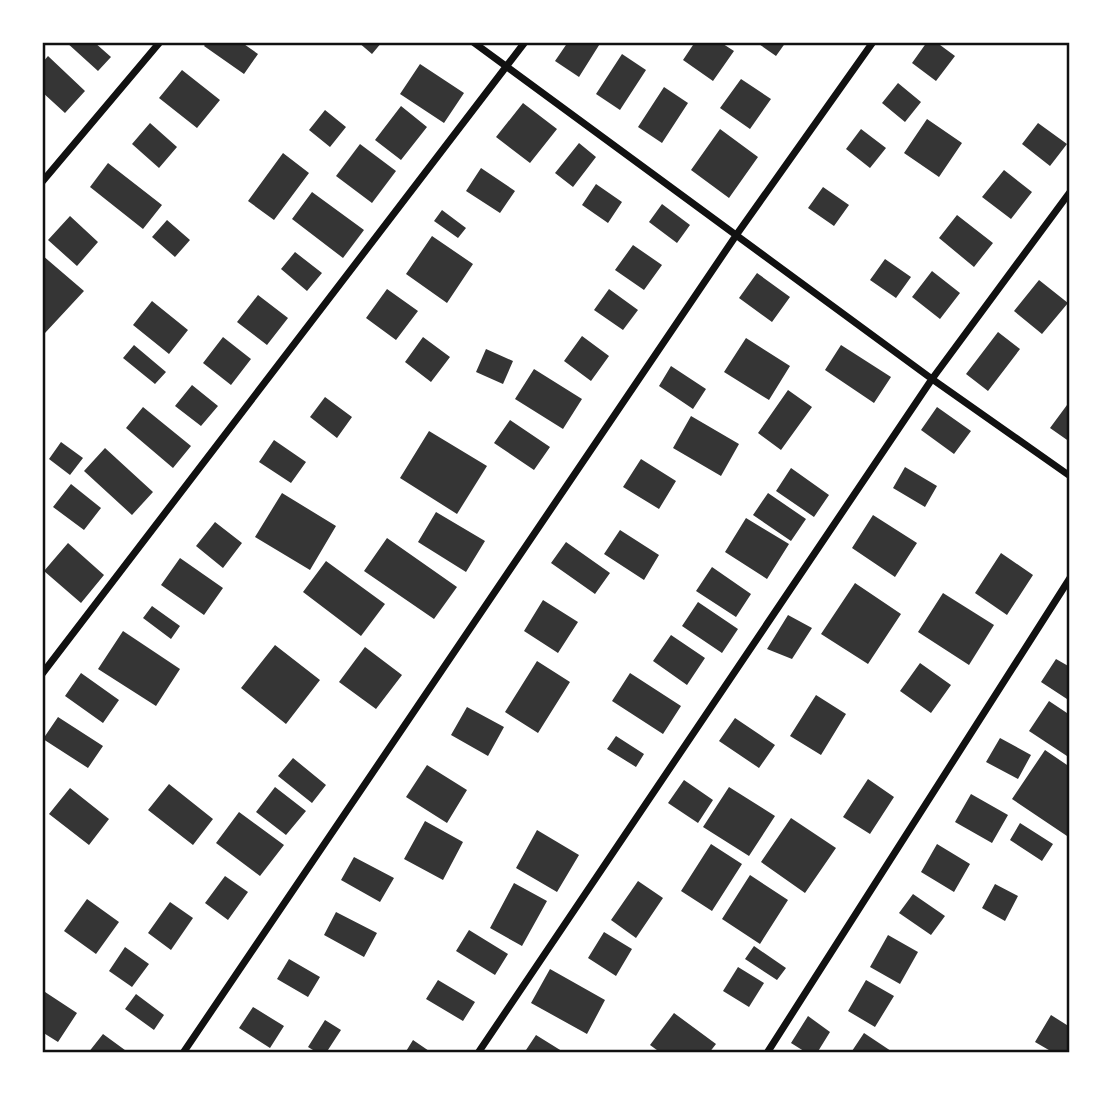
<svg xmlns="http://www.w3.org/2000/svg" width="1112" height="1095" viewBox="0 0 1112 1095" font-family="Inter,sans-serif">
<rect width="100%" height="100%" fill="#fff"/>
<path fill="#353535" d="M 66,42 L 94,42 L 111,57 L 98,71 Z
M 207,42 L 241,42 L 258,54 L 244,74 L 204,46 Z
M 358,42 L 382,42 L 372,54 Z
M 568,42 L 601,42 L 579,77 L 555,61 Z
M 695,42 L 720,42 L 734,51 L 713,81 L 683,60 Z
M 756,42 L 786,42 L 776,56 Z
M 927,42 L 936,42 L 955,56 L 936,81 L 912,63 Z
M 622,54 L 646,70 L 620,110 L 596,94 Z
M 48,56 L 85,91 L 65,113 L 42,92 L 42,63 Z
M 420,64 L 464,93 L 444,123 L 400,94 Z
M 182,70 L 220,100 L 197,128 L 159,98 Z
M 741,79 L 771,99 L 750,129 L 720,108 Z
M 898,83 L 921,102 L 905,122 L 882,103 Z
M 664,87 L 688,103 L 662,143 L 638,127 Z
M 523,103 L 557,129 L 530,163 L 496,137 Z
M 401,106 L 427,127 L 401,160 L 375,140 Z
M 325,110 L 346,127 L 330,147 L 309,130 Z
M 927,119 L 962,143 L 939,177 L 904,153 Z
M 150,123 L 177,147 L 159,168 L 132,144 Z
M 1038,123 L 1067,144 L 1050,166 L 1022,144 Z
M 720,129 L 758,157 L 729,198 L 691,170 Z
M 861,129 L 886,148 L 870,168 L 846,149 Z
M 579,143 L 596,157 L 573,187 L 555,173 Z
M 360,144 L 396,171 L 372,203 L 336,176 Z
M 283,153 L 309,173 L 274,220 L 248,201 Z
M 108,163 L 162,205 L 143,229 L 90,187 Z
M 481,168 L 515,191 L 500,213 L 466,191 Z
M 1004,170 L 1032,192 L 1011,219 L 982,197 Z
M 596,184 L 622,202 L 608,223 L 582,205 Z
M 823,187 L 849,205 L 834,226 L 808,208 Z
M 312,192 L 364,230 L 343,258 L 292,219 Z
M 662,204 L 690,225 L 677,243 L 649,222 Z
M 442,210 L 466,228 L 458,238 L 434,221 Z
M 957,215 L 993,243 L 974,267 L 939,238 Z
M 70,216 L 98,242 L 77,266 L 48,240 Z
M 167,220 L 190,240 L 175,257 L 152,237 Z
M 432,236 L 473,264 L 447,303 L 406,274 Z
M 633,245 L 662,265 L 644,290 L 615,270 Z
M 295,252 L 322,273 L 307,291 L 281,269 Z
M 42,255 L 84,291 L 45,333 L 42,330 Z
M 885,259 L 911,277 L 896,298 L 870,280 Z
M 932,271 L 960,293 L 940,319 L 912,297 Z
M 757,273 L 790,297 L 772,322 L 739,298 Z
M 1039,280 L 1068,303 L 1042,334 L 1014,311 Z
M 387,289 L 418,311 L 396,340 L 366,318 Z
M 609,289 L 638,310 L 623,330 L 594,310 Z
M 258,295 L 288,318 L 267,345 L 237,322 Z
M 152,301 L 188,330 L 169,354 L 133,325 Z
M 998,332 L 1020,349 L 988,391 L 966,374 Z
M 582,336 L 609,356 L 591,381 L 564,361 Z
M 223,337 L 251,359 L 231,385 L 203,363 Z
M 423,337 L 450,357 L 431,382 L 405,362 Z
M 746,338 L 790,366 L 769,400 L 724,372 Z
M 134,345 L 166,372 L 155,384 L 123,358 Z
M 841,345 L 891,377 L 874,403 L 825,370 Z
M 486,349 L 513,361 L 503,384 L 476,372 Z
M 671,366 L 706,389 L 693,409 L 659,386 Z
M 534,369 L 582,399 L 563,429 L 515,399 Z
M 192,385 L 218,406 L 201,426 L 175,406 Z
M 788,390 L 812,407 L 781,450 L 758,433 Z
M 325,397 L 352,417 L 337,438 L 310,417 Z
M 1067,405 L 1070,407 L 1070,442 L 1050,428 Z
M 143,407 L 191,446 L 173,468 L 126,428 Z
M 937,407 L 971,431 L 954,454 L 921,430 Z
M 691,416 L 739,444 L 721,476 L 673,448 Z
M 510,420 L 550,447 L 534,470 L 494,443 Z
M 429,431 L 487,466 L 457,514 L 400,478 Z
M 274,440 L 306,462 L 291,483 L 259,462 Z
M 61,442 L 83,458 L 70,475 L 49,459 Z
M 105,448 L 153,492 L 132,515 L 84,471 Z
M 641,459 L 676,481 L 659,509 L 623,487 Z
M 905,467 L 937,486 L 925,507 L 893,488 Z
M 791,468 L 829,495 L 814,517 L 776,491 Z
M 71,484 L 101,508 L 84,530 L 53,507 Z
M 282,493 L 336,526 L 310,570 L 255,537 Z
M 768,493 L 806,519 L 791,541 L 753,515 Z
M 436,512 L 485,541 L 466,572 L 418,542 Z
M 873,515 L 917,543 L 895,577 L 852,548 Z
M 746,518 L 789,544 L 767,579 L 725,552 Z
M 215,522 L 242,543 L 223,568 L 196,546 Z
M 620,530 L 659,555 L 644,580 L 604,554 Z
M 387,538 L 457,587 L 434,619 L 364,571 Z
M 566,542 L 610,573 L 595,594 L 551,563 Z
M 68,543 L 104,575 L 81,603 L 44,571 Z
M 1001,553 L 1033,575 L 1007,615 L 975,593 Z
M 180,558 L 223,588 L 204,615 L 161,585 Z
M 326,561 L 385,604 L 361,636 L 303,592 Z
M 712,567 L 751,594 L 736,617 L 696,591 Z
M 855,583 L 901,614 L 868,664 L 821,634 Z
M 943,593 L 994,625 L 969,665 L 918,632 Z
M 543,600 L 578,622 L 558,653 L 524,631 Z
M 698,602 L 738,629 L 722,653 L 682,626 Z
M 152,606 L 180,626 L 171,639 L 143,618 Z
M 788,615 L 812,628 L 792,659 L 767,649 Z
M 123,631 L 180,669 L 156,706 L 98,669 Z
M 671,635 L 705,658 L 687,685 L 653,661 Z
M 275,645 L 320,680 L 286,724 L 241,688 Z
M 365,647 L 402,675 L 376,709 L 339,682 Z
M 1056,659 L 1070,667 L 1070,701 L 1041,682 Z
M 537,661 L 570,682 L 538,733 L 505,712 Z
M 920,663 L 951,685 L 931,713 L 900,691 Z
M 81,673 L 119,700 L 103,723 L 65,696 Z
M 630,673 L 681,706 L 663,734 L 612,701 Z
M 816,695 L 846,714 L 821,755 L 790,736 Z
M 1049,701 L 1070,715 L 1070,758 L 1029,731 Z
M 467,707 L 504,727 L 488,756 L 451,735 Z
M 58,717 L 103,746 L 88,768 L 43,739 Z
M 735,718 L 775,745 L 759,768 L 719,741 Z
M 616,736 L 644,754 L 636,767 L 607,749 Z
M 1000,738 L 1031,755 L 1018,779 L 986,762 Z
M 1045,750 L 1070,767 L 1070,838 L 1012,799 Z
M 293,758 L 326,785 L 312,803 L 278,776 Z
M 427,765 L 467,790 L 447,823 L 406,797 Z
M 868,779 L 894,797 L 870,834 L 843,817 Z
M 684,780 L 713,800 L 698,823 L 668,803 Z
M 169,784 L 213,819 L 193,845 L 148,810 Z
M 275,787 L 306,811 L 286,835 L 256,812 Z
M 729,787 L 775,816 L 749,856 L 703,827 Z
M 70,788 L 109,819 L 89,845 L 49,814 Z
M 971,794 L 1008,815 L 992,843 L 955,822 Z
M 239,812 L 284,845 L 260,876 L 216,843 Z
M 791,818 L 836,848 L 805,893 L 761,862 Z
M 425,821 L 463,842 L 443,880 L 404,859 Z
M 1020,823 L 1053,844 L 1042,861 L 1010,840 Z
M 537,830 L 579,855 L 557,892 L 516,868 Z
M 711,844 L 742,864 L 712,911 L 681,891 Z
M 937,844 L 970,864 L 954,892 L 921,872 Z
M 354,857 L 394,878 L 380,902 L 341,880 Z
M 750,875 L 788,900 L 760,944 L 722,919 Z
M 225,876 L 248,892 L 228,920 L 205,903 Z
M 638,881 L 663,898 L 636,938 L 611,920 Z
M 514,883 L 547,901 L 522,946 L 490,928 Z
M 995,884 L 1018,896 L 1005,921 L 982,908 Z
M 913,894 L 945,916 L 931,935 L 899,913 Z
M 87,899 L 119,922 L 96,954 L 64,931 Z
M 170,902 L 193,918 L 171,950 L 148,933 Z
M 336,912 L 377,933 L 364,957 L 324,935 Z
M 469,930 L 508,954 L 495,975 L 456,951 Z
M 604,932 L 632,949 L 616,976 L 588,958 Z
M 888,935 L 918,952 L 900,984 L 870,967 Z
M 754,946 L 786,968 L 777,980 L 745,959 Z
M 125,947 L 149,964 L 132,987 L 109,971 Z
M 289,959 L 320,977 L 308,997 L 277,979 Z
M 738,967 L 764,983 L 749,1007 L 723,991 Z
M 550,969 L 605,1000 L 587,1034 L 531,1003 Z
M 438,980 L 475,1002 L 463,1021 L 426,999 Z
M 866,980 L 894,996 L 875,1027 L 848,1011 Z
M 42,990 L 77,1013 L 58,1042 L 42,1032 Z
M 136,994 L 164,1015 L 154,1030 L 125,1009 Z
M 253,1007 L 284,1026 L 270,1048 L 239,1028 Z
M 674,1013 L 716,1044 L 709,1053 L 661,1053 L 650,1045 Z
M 1051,1015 L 1070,1027 L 1070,1053 L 1054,1053 L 1035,1042 Z
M 808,1016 L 830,1032 L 817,1053 L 807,1053 L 791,1043 Z
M 325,1020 L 341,1030 L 326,1053 L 318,1053 L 308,1047 Z
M 864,1033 L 894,1053 L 855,1053 L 852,1051 Z
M 103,1034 L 129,1053 L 88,1053 Z
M 536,1035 L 565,1053 L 524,1053 Z
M 413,1040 L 432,1053 L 405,1053 Z"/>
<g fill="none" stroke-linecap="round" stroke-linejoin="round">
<path stroke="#111" stroke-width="7" d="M 473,42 L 932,379 L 1070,476
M 42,182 L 160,42
M 42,674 L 525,42
M 183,1053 L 737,234 L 873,42
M 478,1053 L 932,379 L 1070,192
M 767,1053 L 1070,578"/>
</g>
<rect width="1112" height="1095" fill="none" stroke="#ffffff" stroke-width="88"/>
<rect x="44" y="44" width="1024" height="1007" fill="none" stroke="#111" stroke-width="2.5"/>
</svg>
